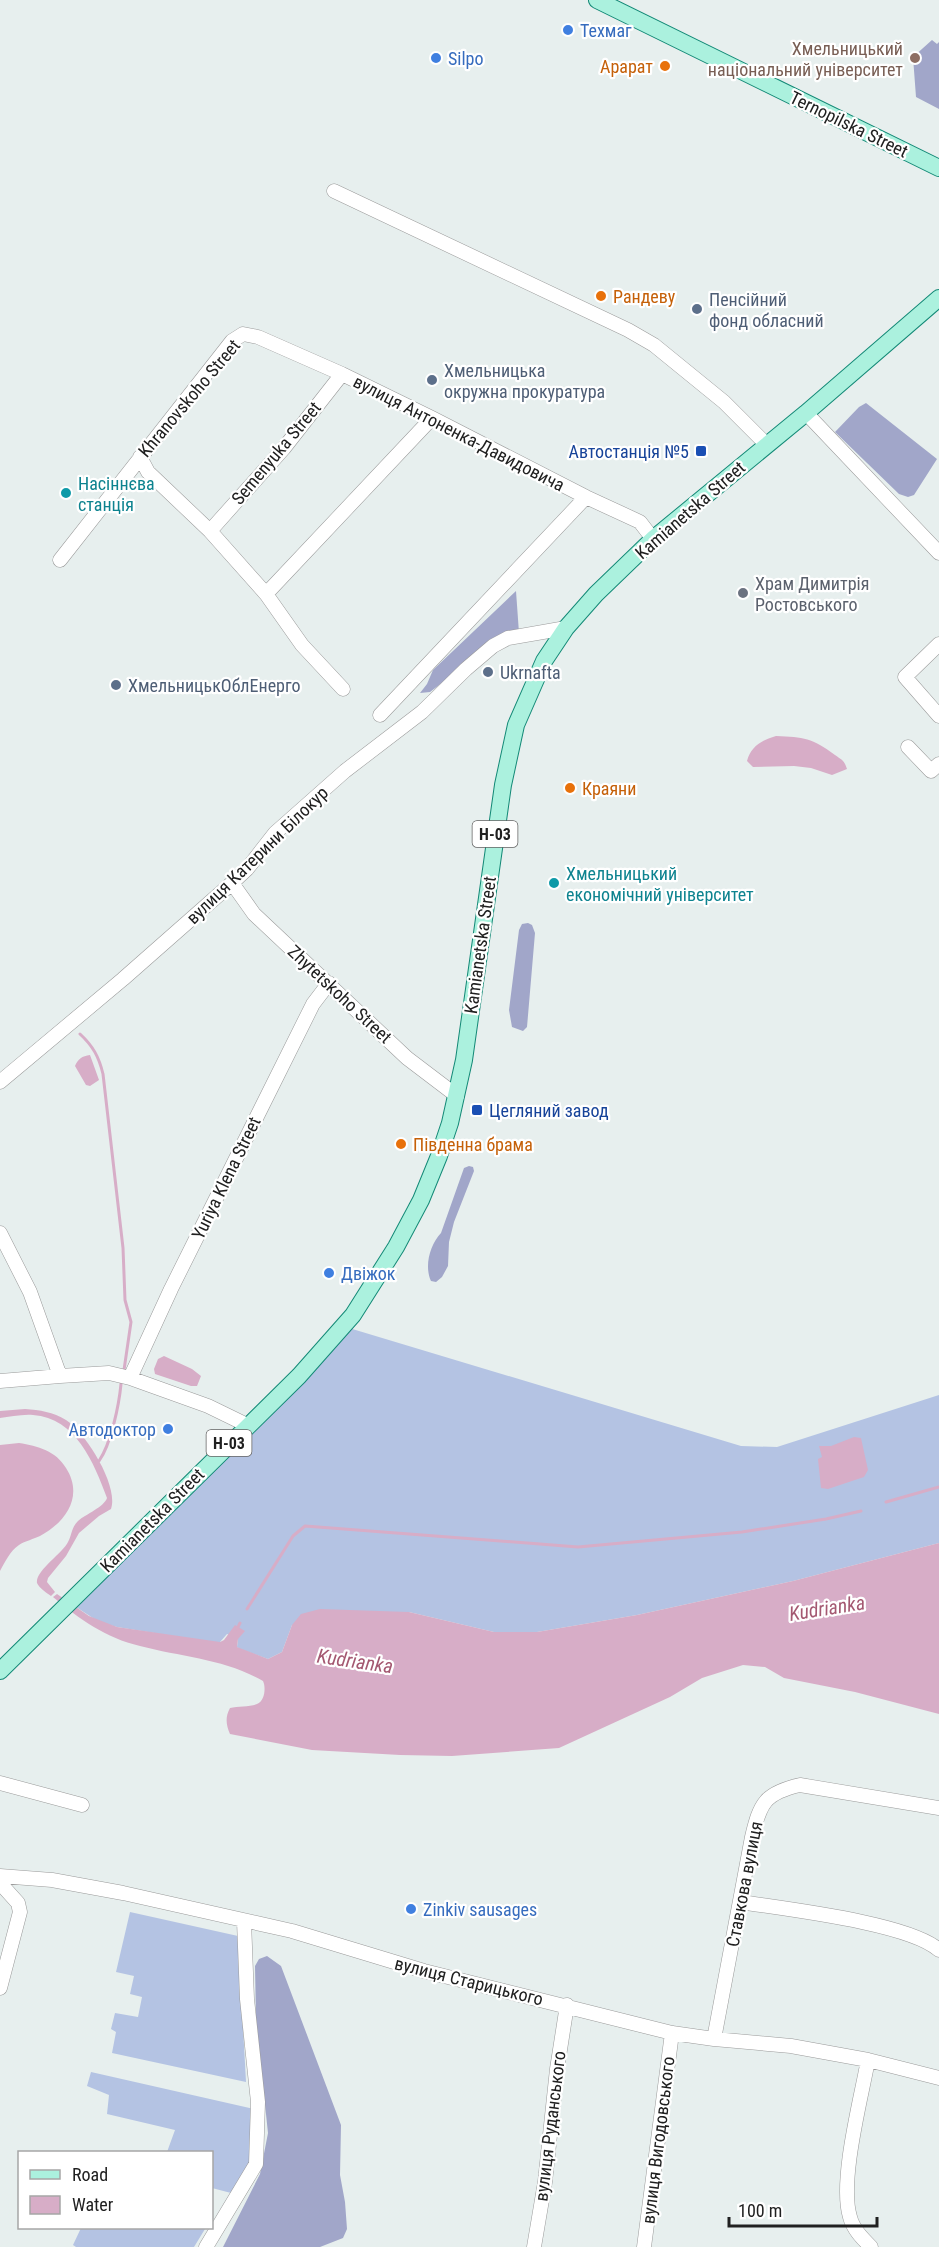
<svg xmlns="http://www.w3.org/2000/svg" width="939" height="2247" viewBox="0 0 939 2247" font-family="'Roboto Condensed',sans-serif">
<rect width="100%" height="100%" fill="#e7efee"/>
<path fill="#b4c3e3" d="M 349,1328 L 741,1446 L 777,1447 L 939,1395 L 939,1543 L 793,1581 L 637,1615 L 537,1632 L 494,1632 L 409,1612 L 292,1625 L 282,1652 L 268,1659 L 240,1649 L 237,1647 L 238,1639 L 227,1634 L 220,1642 L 210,1642 L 117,1627 L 99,1622 L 73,1605 Z
M 130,1912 L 238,1936 L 246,2082 L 112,2053 L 116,2032 L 111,2029 L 115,2013 L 138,2017 L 142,1997 L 130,1994 L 134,1976 L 116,1972 Z
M 91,2072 L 254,2109 L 250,2163 L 231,2193 L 212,2188 L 212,2152 L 167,2152 L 175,2130 L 107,2114 L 109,2095 L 87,2086 Z
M 81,2228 L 200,2228 L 205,2229 L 194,2247 L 76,2247 L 73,2245 Z"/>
<path fill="#a1a6c9" d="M 932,40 L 937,44 L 939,42 L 939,109 L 916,97 L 913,57 Z
M 866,403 L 937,459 L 914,495 L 908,497 L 899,494 L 835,432 L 859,407 Z
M 516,591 L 519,633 L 460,669 L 430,692 L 420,693 L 427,684 L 433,670 Z
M 528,923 L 532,925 L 535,933 L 527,1027 L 523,1031 L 512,1027 L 509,1010 L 519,930 L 522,924 Z
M 469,1166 L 473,1167 L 474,1171 L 454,1222 L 449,1242 L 448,1266 L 442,1277 L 436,1282 L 431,1281 C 424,1266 430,1245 441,1233 L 464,1168 Z
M 267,1956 L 281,1966 L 341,2125 L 340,2175 L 345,2202 L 347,2229 L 343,2238 L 320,2247 L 223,2247 L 260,2174 L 268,2133 L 256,2019 L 255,1966 L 259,1959 Z"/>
<path fill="#d7adc7" d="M 776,736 C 804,737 812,738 835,755 C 842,760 844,760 847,769 L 832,775 L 811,768 L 794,766 L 753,767 L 747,761 C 751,746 762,740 776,736 Z
M 90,1055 L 99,1080 L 90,1086 L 86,1085 L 75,1066 C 78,1059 82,1056 90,1055 Z
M 164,1356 L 192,1369 L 201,1376 L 197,1386 L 191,1386 L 155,1374 L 154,1369 L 158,1359 Z
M 25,1409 C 40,1410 53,1412 66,1420 C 86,1433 119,1486 111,1509 L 99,1516 L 79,1533 L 66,1556 L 48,1578 L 47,1582 L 55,1592 L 51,1596 C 47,1593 39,1588 37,1583 C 35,1571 63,1553 68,1542 C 72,1535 71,1528 78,1521 C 86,1514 104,1507 107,1498 C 94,1463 76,1418 33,1415 C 22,1414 10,1417 0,1418 L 0,1411 Z
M 854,1437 L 861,1438 L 868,1470 L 864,1477 L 828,1489 L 821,1488 L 818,1459 L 822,1457 L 819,1446 L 831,1446 Z
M 19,1443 C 38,1446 56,1451 66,1468 C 84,1496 66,1522 40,1536 C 34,1539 25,1541 19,1545 C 10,1551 5,1562 0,1571 L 0,1445 Z
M 939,1543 L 939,1714 L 855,1692 L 784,1678 L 765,1667 L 743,1665 L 702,1678 L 670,1697 L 559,1748 L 452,1756 L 400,1755 L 312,1750 L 230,1734 C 226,1725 225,1717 230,1708 C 238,1706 250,1707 257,1704 C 265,1701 266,1687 263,1681 C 225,1659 182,1657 140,1646 C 106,1638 79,1619 53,1597 L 57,1594 L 89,1616 L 117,1627 L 220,1642 L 224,1640 L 235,1625 L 245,1631 L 238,1639 L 237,1647 L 268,1659 L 282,1652 L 292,1625 L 301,1614 L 320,1609 L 409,1612 L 494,1632 L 537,1632 L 637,1615 L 793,1581 Z"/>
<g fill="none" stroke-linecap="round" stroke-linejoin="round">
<path stroke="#d7adc7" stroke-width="3" d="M 80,1034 C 93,1046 99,1057 103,1074 L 123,1248 L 125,1300 L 131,1322 L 124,1370
M 99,1461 C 111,1444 119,1405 121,1384
M 886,1502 L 939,1487
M 247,1609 L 293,1536 L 305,1526 L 578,1547 L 742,1532 L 826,1519 L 861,1511
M 237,1629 L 240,1623"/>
<g stroke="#9a9a9a" stroke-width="15">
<path id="minor" d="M 334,191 L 628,330 L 654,345 L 724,402 L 767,445
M 806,413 L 939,553
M 140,457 L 148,472 L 210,531 L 266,594 L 302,645 L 343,689
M 210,531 L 284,448 L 342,374
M 60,560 L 232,341 L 243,334 L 258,337 L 342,374 L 432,418 L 586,497 L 640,522 L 653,539
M 266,594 L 432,418
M 939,644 L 905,677 L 939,716
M 380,715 L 586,497
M 908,747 L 931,771 L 939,764
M 232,883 L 254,914 L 407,1058 L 457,1096
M 0,1082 L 123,979 L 232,883 L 247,869 L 275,833 L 345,771 L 422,712 L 466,669 L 493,646 L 508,638 L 566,628
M 0,1233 L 30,1292 L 60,1376 L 109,1373 L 130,1378 L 208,1406 L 247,1425
M 130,1378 L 171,1289 L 313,1004 L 329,983
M 0,1381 L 60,1376
M 0,1783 L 82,1805
M 0,1876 L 52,1880 L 123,1893 L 292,1931 L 424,1971 L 672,2033 L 714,2039 L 791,2046 L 868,2060 L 939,2078
M 0,1883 L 18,1903 L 20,1912 L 0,1988
M 741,1902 C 785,1909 909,1923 939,1950
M 714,2039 L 752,1837 C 760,1803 765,1793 800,1785 L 939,1808
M 868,2060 C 861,2099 839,2181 850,2217 C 853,2229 862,2238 871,2247
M 206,2247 L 256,2164 L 258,2102 L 247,1999 L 244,1921
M 534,2247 L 545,2182 L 557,2069 L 567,2005
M 644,2247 L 672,2033"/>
</g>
<g stroke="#138976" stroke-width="18">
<path id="major" d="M 597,0 L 939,168
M 0,1671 L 299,1376 L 353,1315 L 396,1247 L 421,1200 L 439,1156 L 450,1123 L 464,1060 L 503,785 L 516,725 L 544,661 L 566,628 L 596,594 L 653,539 L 806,413 L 939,298"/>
</g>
<use href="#minor" stroke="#fff" stroke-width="14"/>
<use href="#major" stroke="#abf1de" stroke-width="16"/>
</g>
<g fill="#3f7fe0" stroke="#fff" stroke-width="2">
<circle cx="568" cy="30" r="6"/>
<circle cx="436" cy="58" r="6"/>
<circle cx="329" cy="1273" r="6"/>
<circle cx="168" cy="1429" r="6"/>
<circle cx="411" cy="1909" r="6"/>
</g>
<circle fill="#8d6e63" stroke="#fff" stroke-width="2" cx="915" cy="58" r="6"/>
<g fill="#e8710a" stroke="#fff" stroke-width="2">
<circle cx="665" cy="66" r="6"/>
<circle cx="601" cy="296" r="6"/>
<circle cx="570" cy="788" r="6"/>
<circle cx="401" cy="1144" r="6"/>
</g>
<g fill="#5c6f8a" stroke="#fff" stroke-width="2">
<circle cx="697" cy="309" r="6"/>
<circle cx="432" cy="380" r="6"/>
<circle cx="488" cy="672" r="6"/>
<circle cx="116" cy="685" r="6"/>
</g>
<g fill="#1a4fb4" stroke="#fff" stroke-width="2">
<rect x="695" y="445" width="12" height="12" rx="3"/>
<rect x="471" y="1104" width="12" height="12" rx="3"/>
</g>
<g fill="#0f9aa8" stroke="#fff" stroke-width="2">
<circle cx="66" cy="493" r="6"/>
<circle cx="554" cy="883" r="6"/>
</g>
<circle fill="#6b7280" stroke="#fff" stroke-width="2" cx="743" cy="593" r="6"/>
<g text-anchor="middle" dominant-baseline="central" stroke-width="4.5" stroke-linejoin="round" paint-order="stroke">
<g fill="#fff" stroke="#636363" stroke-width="1.5">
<rect x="472.5" y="821" width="45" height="26" rx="4.5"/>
<rect x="206.5" y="1430" width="45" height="26" rx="4.5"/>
</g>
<g font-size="16" font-weight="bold" fill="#202020">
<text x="495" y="834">Н-03</text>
<text x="229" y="1443">Н-03</text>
</g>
<g font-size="18" fill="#366cbe" stroke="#fff" text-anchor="start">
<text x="580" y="30">Техмаг</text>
<text x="448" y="58">Silpo</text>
<text x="341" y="1273">Двіжок</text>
<text x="156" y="1429" text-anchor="end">Автодоктор</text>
<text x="423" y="1909">Zinkiv sausages</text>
</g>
<g font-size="18" fill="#785e54" stroke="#fff" text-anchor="end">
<text x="903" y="48">Хмельницький<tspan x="903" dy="21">національний університет</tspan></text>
</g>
<g font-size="18" fill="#c56008" stroke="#fff" text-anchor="start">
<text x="653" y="66" text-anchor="end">Арарат</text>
<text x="613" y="296">Рандеву</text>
<text x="582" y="788">Краяни</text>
<text x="413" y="1144">Південна брама</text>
</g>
<g font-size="18" fill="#202020" stroke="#fff">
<text transform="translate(849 124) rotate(26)">Ternopilska Street</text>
<text transform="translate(189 398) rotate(-50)">Khranovskoho Street</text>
<text transform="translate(459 433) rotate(27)">вулиця Антоненка-Давидовича</text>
<text transform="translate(276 453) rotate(-50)">Semenyuka Street</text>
<text transform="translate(690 510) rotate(-41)">Kamianetska Street</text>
<text transform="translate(257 855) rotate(-44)">вулиця Катерини Білокур</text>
<text transform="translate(480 945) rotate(-82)">Kamianetska Street</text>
<text transform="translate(340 994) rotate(43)">Zhytetskoho Street</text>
<text transform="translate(226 1178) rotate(-64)">Yuriya Klena Street</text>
<text transform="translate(152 1520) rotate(-45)">Kamianetska Street</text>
<text transform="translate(744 1884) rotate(-79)">Ставкова вулиця</text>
<text transform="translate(469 1981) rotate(14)">вулиця Старицького</text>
<text transform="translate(550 2126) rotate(-83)">вулиця Руданського</text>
<text transform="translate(658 2140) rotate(-83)">вулиця Вигодовського</text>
</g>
<g font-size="18" fill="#4e5e75" stroke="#fff" text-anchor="start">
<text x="709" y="299">Пенсійний<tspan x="709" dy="21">фонд обласний</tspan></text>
<text x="444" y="370">Хмельницька<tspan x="444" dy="21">окружна прокуратура</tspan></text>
<text x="500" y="672">Ukrnafta</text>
<text x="128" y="685">ХмельницькОблЕнерго</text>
</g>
<g font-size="18" fill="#164399" stroke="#fff" text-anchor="end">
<text x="689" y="451">Автостанція №5</text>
<text x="489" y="1110" text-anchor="start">Цегляний завод</text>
</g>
<g font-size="18" fill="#0d838f" stroke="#fff" text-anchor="start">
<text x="78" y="483">Насіннєва<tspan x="78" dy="21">станція</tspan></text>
<text x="566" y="873">Хмельницький<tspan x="566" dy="21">економічний університет</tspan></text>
</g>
<g font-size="18" fill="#5b616d" stroke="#fff" text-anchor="start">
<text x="755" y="583">Храм Димитрія<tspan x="755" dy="21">Ростовського</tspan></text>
</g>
<g font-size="20" font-style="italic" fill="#a45871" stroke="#fff">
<text transform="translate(827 1608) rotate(-9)">Kudrianka</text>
<text transform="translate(355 1661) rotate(8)">Kudrianka</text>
</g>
</g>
<rect x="18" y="2151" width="195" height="78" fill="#ffffff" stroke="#a6a6a6" stroke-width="1.5"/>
<rect x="30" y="2170" width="30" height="9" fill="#abf1de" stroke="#a6a6a6" stroke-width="1.5"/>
<text x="72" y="2181" font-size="18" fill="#202020">Road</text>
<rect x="30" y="2196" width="30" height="18" fill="#d7adc7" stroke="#a6a6a6" stroke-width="1.5"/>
<text x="72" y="2211" font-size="18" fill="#202020">Water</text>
<path d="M729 2217v9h148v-9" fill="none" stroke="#202020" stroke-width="3"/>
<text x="738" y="2217" font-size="18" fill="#202020" stroke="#ffffff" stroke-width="4.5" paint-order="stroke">100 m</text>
</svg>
